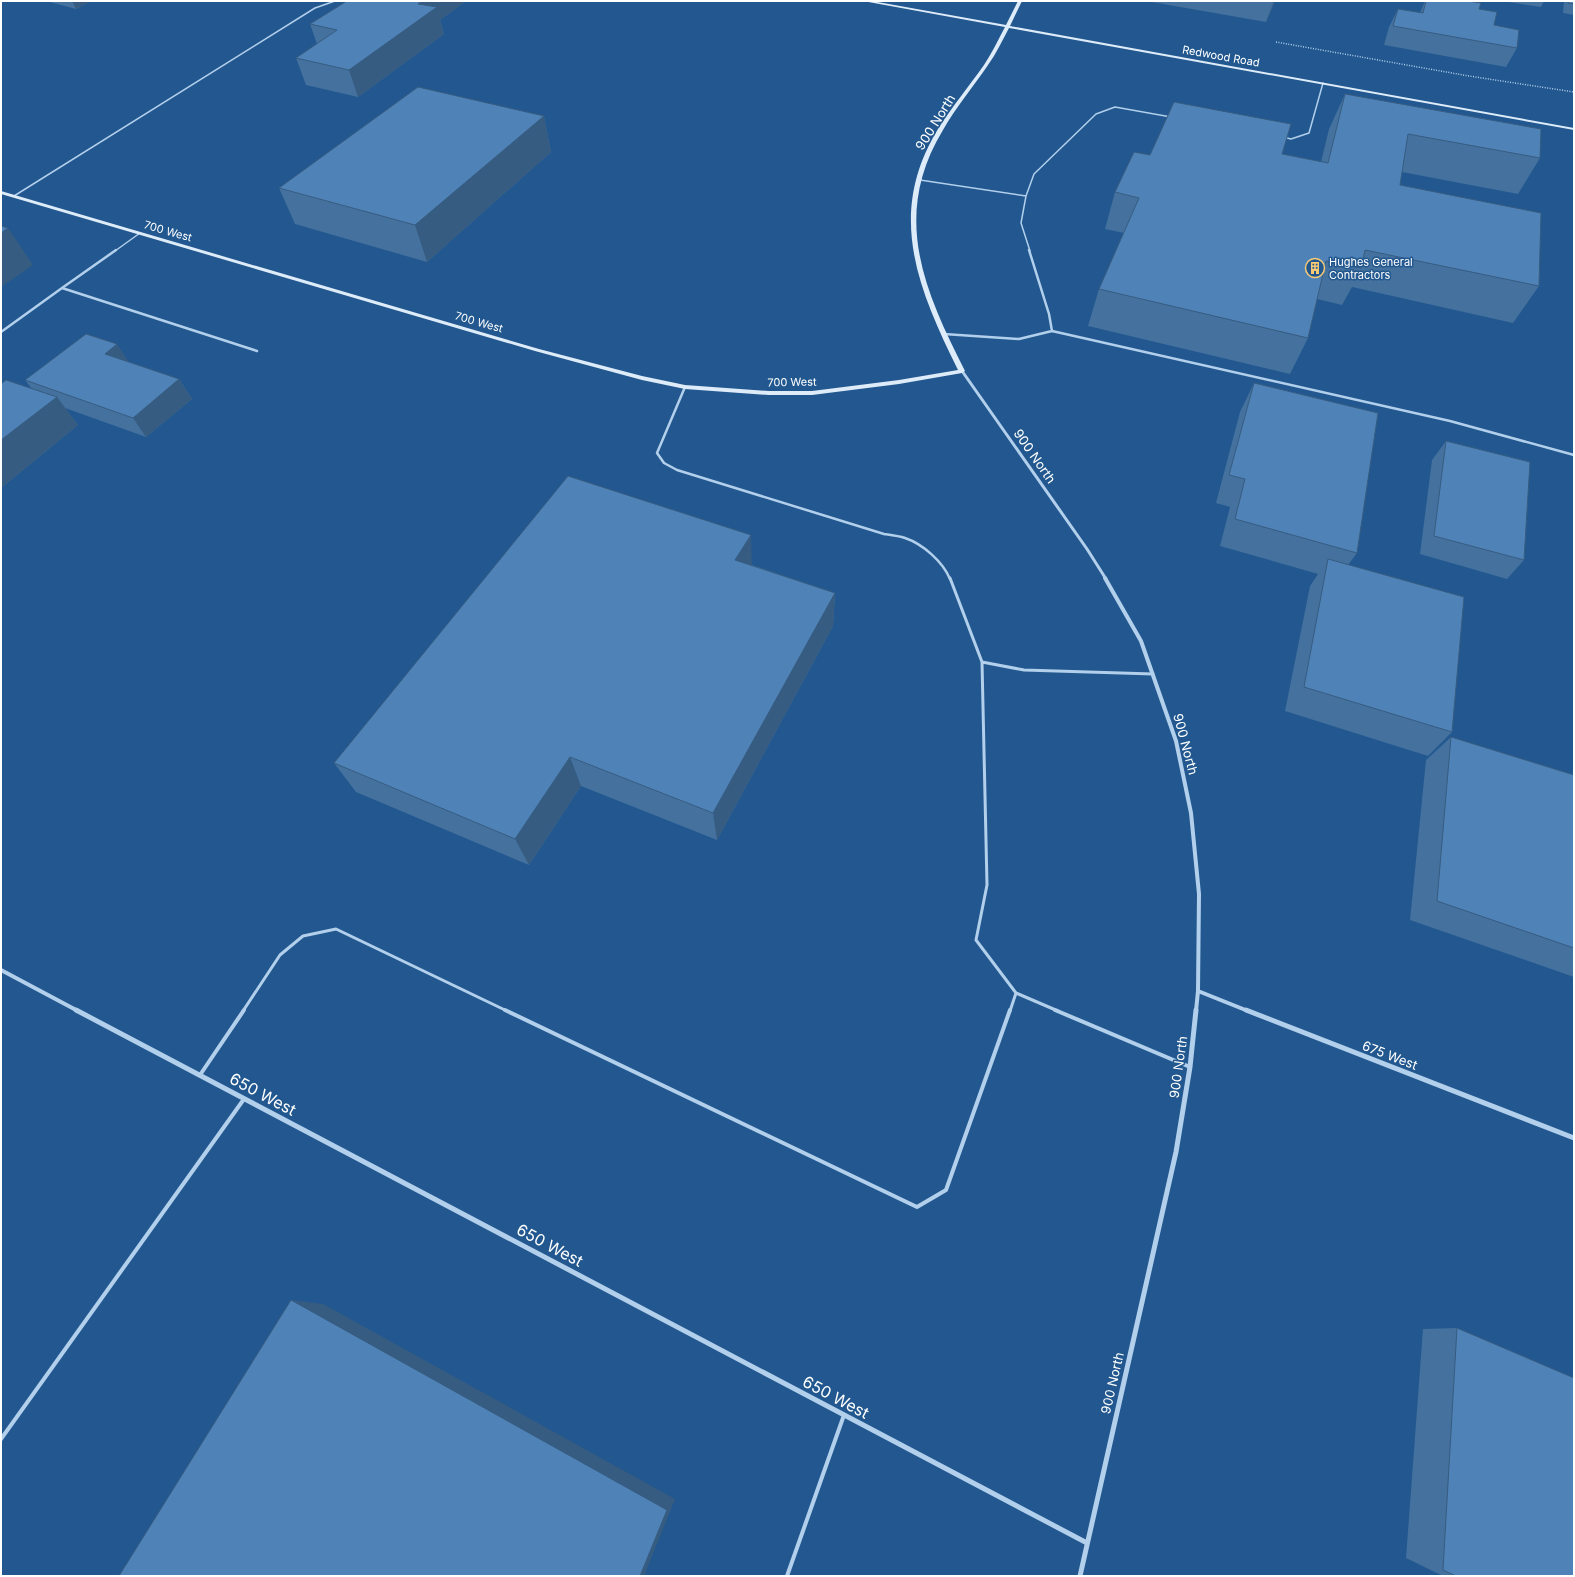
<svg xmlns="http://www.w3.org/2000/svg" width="1575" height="1577" viewBox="0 0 1575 1577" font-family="Inter,sans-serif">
<rect width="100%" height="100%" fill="#22588f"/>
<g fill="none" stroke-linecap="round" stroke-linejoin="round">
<path stroke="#b2cfec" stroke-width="1.5" stroke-dasharray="1 1.5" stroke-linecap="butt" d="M 1276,42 L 1469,76 L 1574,92"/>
<path stroke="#b2cfec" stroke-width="1.5" d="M 1283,137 L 1291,139 L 1309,133 L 1323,83
M 920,180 L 1026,196 L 1021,223 L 1030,251
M 14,196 L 315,8 L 335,1
M 1026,196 L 1034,174 L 1096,114 L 1115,107 L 1171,117
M 115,251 L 140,233"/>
<path stroke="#b2cfec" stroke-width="2.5" d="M 116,250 L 62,288 L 257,351
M 1052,331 L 1450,421 L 1574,455
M 1,332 L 62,288
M 944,334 L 1019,339 L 1052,331 L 1049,314 L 1029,250
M 685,387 L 657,453 L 664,463 L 677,470 L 884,534 C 891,535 899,536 905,538 C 923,544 943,562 950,579"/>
<path stroke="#b2cfec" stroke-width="3" d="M 950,578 L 982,662 L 1024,670 L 1153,674
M 982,662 L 987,885 L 976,940 L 1016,993 L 1058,1011
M 243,1011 L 280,955 L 303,936 L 336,929 L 507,1011
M 1010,1011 L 1016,993"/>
<path stroke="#b2cfec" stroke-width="4" d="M 505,1010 L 917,1207 L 946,1190 L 1010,1010
M 1055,1010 L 1190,1067
M 200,1075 L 244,1010
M 1,1439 L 244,1099
M 787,1576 L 844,1415"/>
<path stroke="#b2cfec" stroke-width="3" d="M 962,371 L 1087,549 L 1106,579"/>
<path stroke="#b2cfec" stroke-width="4" d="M 1105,578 L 1141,641 L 1176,741 L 1191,813 L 1199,894 L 1198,991 L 1196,1011
M 1,970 L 78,1011
M 1198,991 L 1248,1011"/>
<path stroke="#b2cfec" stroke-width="5" d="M 76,1010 L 1087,1543
M 1246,1010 L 1574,1138
M 1080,1576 L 1176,1152 L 1190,1067 L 1196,1010"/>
<path fill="#deebf9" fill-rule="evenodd" d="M 863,1 L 872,1 L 1006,25 L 1018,1 L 1022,1 L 1010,26 L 1574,128 L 1574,130 L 1009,28 C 1002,41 996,54 988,65 C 973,87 956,107 943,130 C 891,216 924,290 965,371 L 962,373 L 899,384 L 812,395 L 769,395 L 685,389 L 642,380 L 535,351 L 1,194 L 1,191 L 539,349 L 642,376 L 685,385 L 769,391 L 812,391 L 899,380 L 958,370 C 918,289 886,214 938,129 C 952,107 969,86 984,65 C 992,53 998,40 1005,27 Z"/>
</g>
<path fill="#44719e" d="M 46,1 L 91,1 L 76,9 Z
M 347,1 L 466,1 L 440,20 L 444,34 L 358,97 L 306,85 L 296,58 L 317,44 L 310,24 Z
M 1146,1 L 1275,1 L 1266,22 Z
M 1425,1 L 1467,1 L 1479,9 L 1517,48 L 1506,67 L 1384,45 L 1389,27 L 1398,9 L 1420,13 Z
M 1502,1 L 1544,1 L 1541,7 Z
M 1564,1 L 1574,1 L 1574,15 L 1563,13 Z
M 1345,94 L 1540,158 L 1518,194 L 1402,172 L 1400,185 L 1539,286 L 1513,323 L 1352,287 L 1342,305 L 1317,299 L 1308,338 L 1290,374 L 1088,326 L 1099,289 L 1124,233 L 1105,229 L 1115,192 L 1150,155 L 1282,154 L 1321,162 L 1329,129 Z
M 544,116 L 551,152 L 427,262 L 295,224 L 279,188 Z
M 129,362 L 179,379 L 192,399 L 146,437 L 65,408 L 78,425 L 1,488 L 1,384 L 32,389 L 25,380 Z
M 1254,383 L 1357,553 L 1348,565 L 1452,732 L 1428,756 L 1285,711 L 1310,586 L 1318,574 L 1220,546 L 1230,507 L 1216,503 L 1240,412 Z
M 1446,441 L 1524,560 L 1507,579 L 1420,554 L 1432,460 Z
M 752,565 L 835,593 L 833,626 L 717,840 L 581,786 L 529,865 L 356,792 L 334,763 Z
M 1451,737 L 1574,775 L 1574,977 L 1410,920 L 1426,760 Z
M 1457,1328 L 1574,1576 L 1443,1576 L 1406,1558 L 1423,1329 Z"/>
<path fill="#375c81" d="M 72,1 L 91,1 L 76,9 Z
M 422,1 L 466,1 L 440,20 L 444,34 L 358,97 L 349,70 L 418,4 Z
M 1274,1 L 1275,1 L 1266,22 Z
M 544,116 L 551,152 L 427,262 L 415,225 Z
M 8,228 L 33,265 L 1,287 L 1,233 Z
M 117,344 L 130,364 L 105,354 Z
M 179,379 L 192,399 L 146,437 L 133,418 Z
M 57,397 L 78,425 L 1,488 L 1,440 Z
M 751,535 L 752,570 L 735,560 Z
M 835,593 L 833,626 L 717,840 L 713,813 Z
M 570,757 L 581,786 L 529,865 L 515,839 Z
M 291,1300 L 323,1304 L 675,1499 L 644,1576 L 640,1576 Z"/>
<path fill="#4f83b8" stroke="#375c81" d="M 347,1 L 422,1 L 418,4 L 437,7 L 349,70 L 296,58 L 337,30 L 310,24 Z
M 1426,1 L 1467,1 L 1481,3 L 1479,9 L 1497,12 L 1494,25 L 1519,30 L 1517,48 L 1393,26 L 1398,9 L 1423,13 Z
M 1568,1 L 1574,1 L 1574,4 L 1568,3 Z
M 418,87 L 544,116 L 415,225 L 279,188 Z
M 1345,94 L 1541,129 L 1540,158 L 1408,134 L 1400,185 L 1541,213 L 1539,286 L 1365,250 L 1361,268 L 1326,261 L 1308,338 L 1099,289 L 1139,198 L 1115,192 L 1134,152 L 1150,155 L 1174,102 L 1291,124 L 1282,154 L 1328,163 Z
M 1,226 L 8,228 L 1,233 Z
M 86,334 L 117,344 L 105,354 L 179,379 L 133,418 L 25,380 Z
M 6,380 L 57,397 L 1,440 L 1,384 Z
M 1254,383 L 1378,413 L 1357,553 L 1235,519 L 1245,479 L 1229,475 Z
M 1446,441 L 1530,462 L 1524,560 L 1434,536 Z
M 568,476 L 751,535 L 735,560 L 835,593 L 713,813 L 570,757 L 515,839 L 334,763 Z
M 1328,559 L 1464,597 L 1452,732 L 1304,687 Z
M 1451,737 L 1574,775 L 1574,948 L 1437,901 Z
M 291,1300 L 667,1510 L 640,1576 L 119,1576 Z
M 1457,1328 L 1574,1378 L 1574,1576 L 1456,1576 L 1443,1570 Z"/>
<defs>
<g id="building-ring" transform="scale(1)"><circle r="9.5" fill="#22588f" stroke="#f8ca74" stroke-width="1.5"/><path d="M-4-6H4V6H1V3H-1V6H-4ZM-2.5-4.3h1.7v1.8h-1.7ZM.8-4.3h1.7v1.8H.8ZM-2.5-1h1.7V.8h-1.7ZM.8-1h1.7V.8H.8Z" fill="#f8ca74"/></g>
</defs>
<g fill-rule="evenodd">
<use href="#building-ring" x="1315" y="268"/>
</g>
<g text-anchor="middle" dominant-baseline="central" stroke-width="3" stroke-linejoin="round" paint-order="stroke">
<g font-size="11" fill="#fff" stroke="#22588f">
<text transform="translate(1221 56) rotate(10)">Redwood Road</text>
<text transform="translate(168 231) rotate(16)">700 West</text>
<text transform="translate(479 322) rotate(16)">700 West</text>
<text transform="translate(792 382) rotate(-1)">700 West</text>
</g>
<g font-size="11" fill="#fff" stroke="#22588f" text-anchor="start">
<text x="1329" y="262">Hughes General<tspan x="1329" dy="13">Contractors</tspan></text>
</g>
<g font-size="13" fill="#fff" stroke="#22588f">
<text transform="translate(935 122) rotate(-58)">900 North</text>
<text transform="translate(1035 456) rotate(55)">900 North</text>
<text transform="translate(1186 744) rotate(75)">900 North</text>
<text transform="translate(1390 1055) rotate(21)">675 West</text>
<text transform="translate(1178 1067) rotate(-82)">900 North</text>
<text transform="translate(1112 1383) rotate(-77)">900 North</text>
</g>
<g font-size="16" fill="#fff" stroke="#22588f">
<text transform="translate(263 1094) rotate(28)">650 West</text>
<text transform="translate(550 1245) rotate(28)">650 West</text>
<text transform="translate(836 1397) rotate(28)">650 West</text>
</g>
</g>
<rect width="1575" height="1577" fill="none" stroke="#ffffff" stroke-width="4"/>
</svg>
